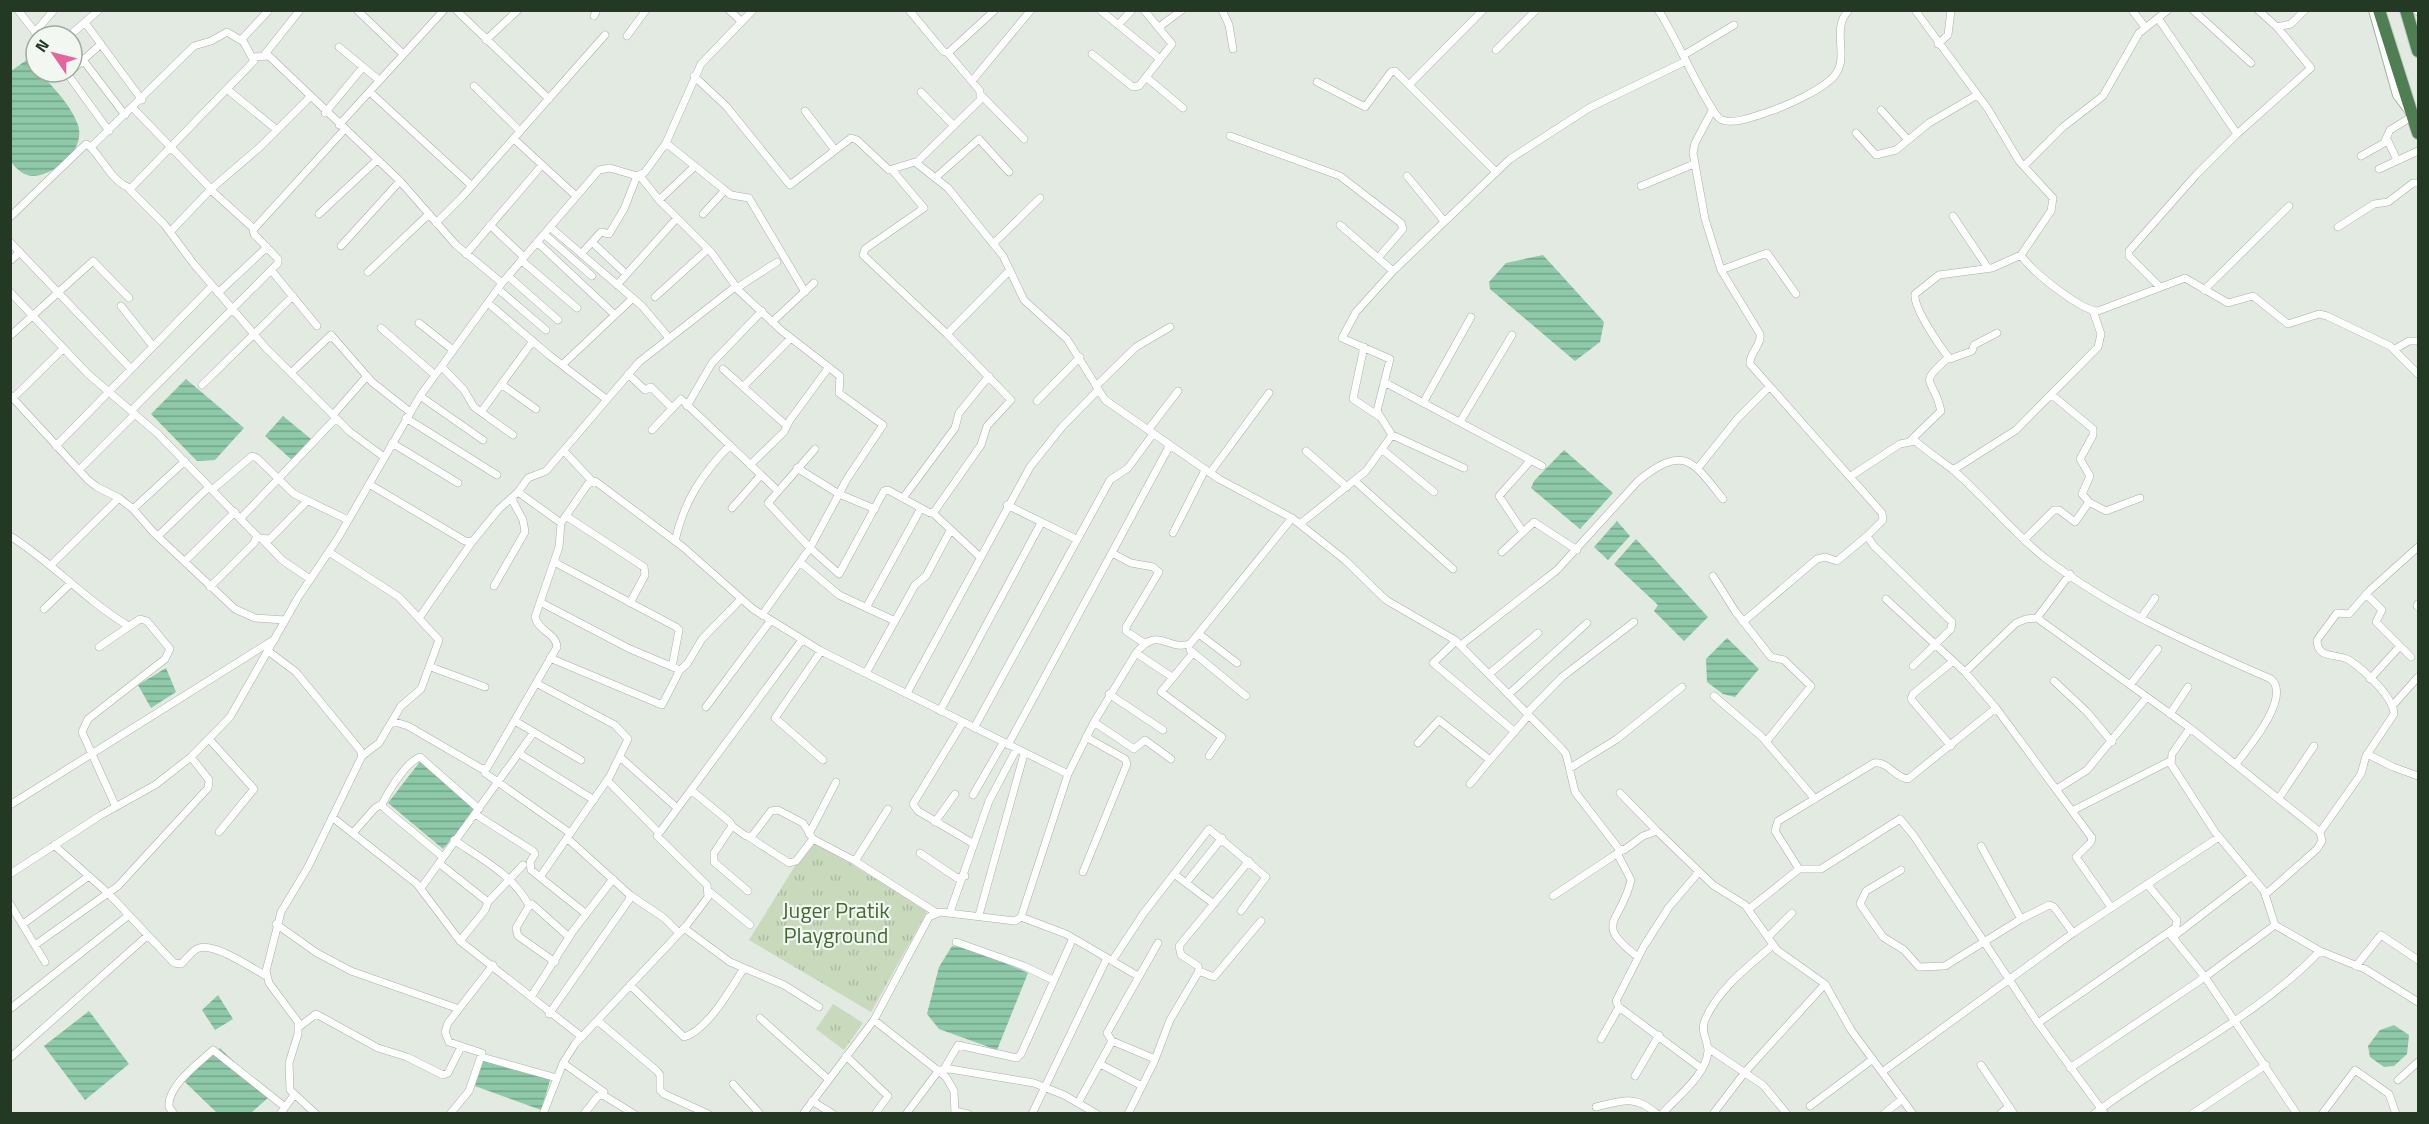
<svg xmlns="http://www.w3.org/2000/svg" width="2429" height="1124" viewBox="0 0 2429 1124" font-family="'Titillium Web',sans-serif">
<defs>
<pattern id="park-tufts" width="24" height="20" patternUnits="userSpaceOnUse" patternTransform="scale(1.5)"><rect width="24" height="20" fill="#c8d9bc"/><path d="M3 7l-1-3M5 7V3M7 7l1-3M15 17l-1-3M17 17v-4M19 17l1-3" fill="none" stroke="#acbba1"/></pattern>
<pattern id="water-rules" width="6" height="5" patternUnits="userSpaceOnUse" patternTransform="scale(1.5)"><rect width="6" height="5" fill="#8ecaa9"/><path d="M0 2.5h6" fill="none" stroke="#74a589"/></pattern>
</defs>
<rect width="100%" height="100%" fill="#e2eae1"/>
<path fill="url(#park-tufts)" d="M 811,840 L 928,910 L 871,1012 L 749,940 Z
M 833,1004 L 863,1023 L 844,1050 L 816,1029 Z"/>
<path fill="url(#water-rules)" d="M 28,59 C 43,79 69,99 78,125 C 86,149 56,174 34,176 C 23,176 17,169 11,162 L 11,71 Z
M 1543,255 L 1604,322 L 1600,342 L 1575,361 L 1490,289 L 1489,282 L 1506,263 Z
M 186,379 L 244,428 L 215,460 L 197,461 L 151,414 Z
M 283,416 L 311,439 L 292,460 L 265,436 Z
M 1564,450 L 1613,493 L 1580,529 L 1531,488 L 1534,481 Z
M 1617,521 L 1630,536 L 1608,560 L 1594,547 Z
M 1636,539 L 1708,617 L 1684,641 L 1654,611 L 1658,605 L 1614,564 Z
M 1727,638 L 1759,669 L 1735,697 L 1723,694 L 1707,682 L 1706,659 Z
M 166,668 L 176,692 L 151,708 L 138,685 Z
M 422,759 L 477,808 L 443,849 L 388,803 Z
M 952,946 L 973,949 L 1028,973 L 997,1050 L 939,1029 L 927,1014 L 939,967 Z
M 218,995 L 233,1019 L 215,1030 L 202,1010 Z
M 89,1011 L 129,1064 L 85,1100 L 44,1046 Z
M 2394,1025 L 2409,1035 L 2407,1054 L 2394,1066 L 2384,1067 L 2370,1057 L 2368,1046 L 2380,1030 Z
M 220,1048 L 269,1097 L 251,1113 L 217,1113 L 184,1081 Z
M 484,1058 L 552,1074 L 541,1110 L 475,1086 Z"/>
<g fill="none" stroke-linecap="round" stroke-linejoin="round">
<g stroke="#a5b1a5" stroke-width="8">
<path id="minor" d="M 18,10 L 38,36
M 357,10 L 403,54
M 456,10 L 549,99
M 729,10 L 741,21
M 909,10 L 943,51 L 948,53
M 1100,10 L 1160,59
M 1222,10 L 1229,25 L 1233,49
M 1658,10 C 1672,28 1710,116 1722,120 C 1735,125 1758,115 1771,111 C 1788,105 1824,89 1835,75 C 1850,56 1830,29 1849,10
M 1915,10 L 1988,109 L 2019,161 L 2053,198 L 2051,211 L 2021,255 C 2030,270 2081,311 2098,311 L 2185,278 L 2228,303 L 2253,296 L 2288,324 L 2319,314 L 2327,316 L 2390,346 L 2418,374
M 2132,10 L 2145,27
M 2193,10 L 2251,63
M 2258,10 L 2277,27 L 2291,24 L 2305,10
M 594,16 L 597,10
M 2158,18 L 2237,134 L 2196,175 L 2129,251 L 2129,256 L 2160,287
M 86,24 L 142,100
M 1118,25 L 1132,10
M 1159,27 L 1182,10
M 35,32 L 54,10
M 69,36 L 99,10
M 627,36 L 646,10
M 486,40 L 518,10
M 1938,44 L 1948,35 L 1951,10
M 339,47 L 379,80
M 1496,50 L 1536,10
M 265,54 L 300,10
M 1092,54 L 1133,87 L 1139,86 L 1172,44 L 1144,10
M 1684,55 L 1734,25
M 253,57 L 269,56 L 400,181 L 456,245 L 502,283
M 83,60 L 125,115
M 72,70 L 101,44
M 66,72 L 109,131
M 694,76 L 726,106 L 790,185 L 851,138 L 857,140 L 889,170 L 915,162 L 948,188 L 1003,256 L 1024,300 L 1067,339 L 1105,400 L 1219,479 L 1292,518 L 1345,560 L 1386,600 L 1455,640 L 1562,749 L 1566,754 L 1575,792 L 1619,849 L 1624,850 L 1643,836 L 1657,831 L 1713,885 L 1745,905 L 1777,950 L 1825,984 L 1851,1030 L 1913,1114
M 1146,77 L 1183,108
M 972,81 L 1031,10
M 1317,82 L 1365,107 L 1391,72 L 1395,71 L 1496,172
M 1410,84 L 1483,10
M 474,86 L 520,131
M 228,90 L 277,130
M 370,92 L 472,186
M 921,92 L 954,126
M 982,96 L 1024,139
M 133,108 L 211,189 L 260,147 L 310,97
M 1881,110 L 1908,140
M 805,111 L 835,150
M 1712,111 L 1695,143 L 1693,153 L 1705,219 L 1721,270 L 1760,334 C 1762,345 1749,353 1750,364 L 1882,513 L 1883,520 L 1867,536 L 1874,546 L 1952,622 L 1951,629 L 1913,666
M 325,113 L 363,67
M 339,125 L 444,10
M 1856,133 L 1876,155 L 1896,150 L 1929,123 L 1977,95
M 2237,134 L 2311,68 L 2277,27
M 1230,136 L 1340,176 L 1401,223 L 1403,229 L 1378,258
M 514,139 L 576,196
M 2387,139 L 2397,160
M 666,143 L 731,195 L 749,198 L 805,292
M 91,147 L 194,46 L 211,41 L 227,32 L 242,41
M 2361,156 L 2384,143 L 2390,130 L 2413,116
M 917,162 L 980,100 L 980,91 L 948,53 L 995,10
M 2024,166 L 2063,127 L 2103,96 L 2139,33 L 2168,10
M 2379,169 L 2418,151
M 640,176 L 659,200 L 711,252 L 737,288 L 777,262
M 1407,176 L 1444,221
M 935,178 L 979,139 L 1009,172
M 1641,186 L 1694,164
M 129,189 L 164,224 L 193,263 L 265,347 L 350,432 L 384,457
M 211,190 L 254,229
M 659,200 L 695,166
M 319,214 L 377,160
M 703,214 L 725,190
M 1953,216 L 1988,268
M 10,217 L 86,144 C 99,150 111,184 131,188 L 254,61 L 242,39 L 269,10
M 436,223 L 462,197 L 605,35
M 490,225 L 524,257
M 1340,225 L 1393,271
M 550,227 L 642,306 L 669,338
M 2338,227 L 2374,204 L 2388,202 L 2413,183 L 2418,183
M 170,232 L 211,189
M 544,234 L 592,276
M 10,242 L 131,369
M 537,242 L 615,315
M 592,242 L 626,274
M 993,244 L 1040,198
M 341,246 L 400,181
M 466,254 L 542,165
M 581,254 L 601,232 L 609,234 L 624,209 L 637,176
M 521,260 L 577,308
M 10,261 L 20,252
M 271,270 L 317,326
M 1721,270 L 1767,253 L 1796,294
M 368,272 L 429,214
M 508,276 L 558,320
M 617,285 L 676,219
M 498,289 L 546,330
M 2204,290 L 2289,206
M 10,292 L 88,374 L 158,434 L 212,490 L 252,456 L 257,458 L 294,494 L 348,520
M 218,293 L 267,247
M 655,297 L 708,249
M 488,303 L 549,355 L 606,399
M 121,306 L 152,345
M 772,322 L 814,283
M 419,323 L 453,350
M 381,328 L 435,375
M 1997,333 L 1974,345 L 1972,351 L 1950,359 C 1941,348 1913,308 1915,294 L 1939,275 L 1992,268 L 2021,255
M 947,334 L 1010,270
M 10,336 L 93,261 L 129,298
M 1364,347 L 1353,399 L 1380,417
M 2395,349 L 2409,341 L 2418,341
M 562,365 L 633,298
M 442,367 L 464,390 L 474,407 L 513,435
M 723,369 L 787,426
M 292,372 L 331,335 L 372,382 L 410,412
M 628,374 L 645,390 L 651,387 L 672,408
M 1384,382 L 1542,466
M 501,384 L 536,409
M 202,385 L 293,296
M 1096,386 L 1136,347 L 1170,327
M 743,387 L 791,338
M 10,395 L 88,480 L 97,487 L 119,498 L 133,509 L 154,533 L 235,609 L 255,618 L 285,620
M 420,396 L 483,440
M 13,398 L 63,349
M 1037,401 L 1080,357
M 1423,403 L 1471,317
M 687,406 L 712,363 L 762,311
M 131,411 L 278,263 L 278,259 L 254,234 L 253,230 L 344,130
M 481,412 L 533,341
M 333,415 L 367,376
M 406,418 L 497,475
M 1460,422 L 1512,335
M 652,430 L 681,399 L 777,490
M 1148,430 L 1178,391
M 1392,435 L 1464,468
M 1911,440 L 1941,411 C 1934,377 1916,386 1948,358
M 392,443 L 458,483
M 56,446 L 212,286
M 815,449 L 768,503 L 810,548 L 839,574 L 884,491 L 888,490 L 930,513 L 934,512 L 981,445 L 987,426 L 1011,400 L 947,334 L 863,255 L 865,249 L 924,208 L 893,171
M 1383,450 L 1434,492
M 564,451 L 592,481
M 1306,451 L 1347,487
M 750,465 L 784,432 L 790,420 L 829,367
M 797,468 L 839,494
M 1698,468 L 1738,418 L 1769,387
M 79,470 L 135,414
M 1953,470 L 2016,430 L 2098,347 L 2101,334 L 2093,311
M 1210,473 L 1269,393
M 1851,476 L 1900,444 L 1915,441 C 1927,451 1940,460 1952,469 C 1984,496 2010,530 2045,558 C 2113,610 2193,645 2271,679 C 2292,697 2248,748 2236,764
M 1355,481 L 1453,569
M 369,484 L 465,541 L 472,542 L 499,509 L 518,492
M 839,494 L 875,509
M 903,498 L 955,428 L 959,413 L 989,376
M 2089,502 L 2106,511 L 2140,498
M 1007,505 L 1076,539
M 732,508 L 761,475
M 133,509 L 185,461
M 933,513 L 979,556
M 566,516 L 644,567 L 645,575 L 630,603
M 241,518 L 336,418
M 1300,524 L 1366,471 L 1392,435 L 1377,411 L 1390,359 L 1342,338 L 1356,312 L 1393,271 L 1510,159 L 1589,108 L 1686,61
M 1523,532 L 1499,496 L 1531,460
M 1173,533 L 1205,470
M 10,536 C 52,562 85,600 127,625
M 158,536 L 209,487
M 257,538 L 270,539 L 307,501
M 263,540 L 282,560 L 310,579
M 2024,540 L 2054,510 L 2059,510 L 2075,522 L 2089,502 L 2082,494 L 2090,476 L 2080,459 L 2093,435 L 2093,429 L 2052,395
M 675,541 C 684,501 702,474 730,445
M 329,552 L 399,597 L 439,640 L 421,689 L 401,706 L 379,743 L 362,756
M 1502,552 L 1534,522 L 1577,550
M 1112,553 L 1131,563 L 1153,567 L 1159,572 L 1126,627 L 1126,631 L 1144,643
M 185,561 L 235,512
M 554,562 L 676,627 L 679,630 L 672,667
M 800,562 L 839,595 L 895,621
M 52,564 L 119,498
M 1713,576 L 1735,611 L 1771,657 L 1784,660 L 1811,686 L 1766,742
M 494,586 L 525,532 L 523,520 L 511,498
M 210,587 L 254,543 L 257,536 L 212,490
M 2366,594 L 2382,610 L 2376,622 L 2411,657
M 1886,599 L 1965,672 L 1996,708 L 2092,838 L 2091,842 L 2076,857 L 2111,907
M 540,602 L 630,649 L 680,670 L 687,664 L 702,639 L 741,599
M 2417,606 L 2418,604
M 866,608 L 921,508
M 44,609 L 71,583
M 762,615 L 810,548 L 847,479 L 883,425 L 839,393 L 840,376 L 782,331 L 735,287 L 639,362 L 546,471 L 528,478 L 518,492 L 561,523 L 588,484 L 595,481 L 683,547 L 753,609 L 821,651 L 1068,774
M 419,618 L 472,542
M 2037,618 L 2070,574
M 2141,618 L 2155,598
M 1743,622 L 1817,559 L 1825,557 L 1837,561 L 1867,536
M 1199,634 L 1237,663
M 1456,641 L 1433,663 L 1515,732
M 1461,645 L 1557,570 L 1638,481 C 1684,444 1692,460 1723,499
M 99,647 L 140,619 L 147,621 L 170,649 L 165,659 L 88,719 L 82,732 L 116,807
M 1190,650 L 1246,696
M 268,651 L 296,672 L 360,750 L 362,756 L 308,867 L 281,912 L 266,971 L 269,983 L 298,1022 L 298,1034 L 289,1063 L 290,1090 L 316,1114
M 821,651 L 775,718 L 823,760
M 1136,653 L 1172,677
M 1193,653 L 1161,692 L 1222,737 L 1209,756
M 550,658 L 662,705 L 680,670
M 431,667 L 485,687
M 1965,672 L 2016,623 L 2026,619 L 2037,618 L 2190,728 L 2320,832 L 2322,841 L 2317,849 L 2266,894
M 866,673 L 915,585 L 926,576 L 950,531
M 1489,674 L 1538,633
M 2370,679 L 2400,646
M 2054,681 L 2087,712 L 2112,742
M 536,683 L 615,725 L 628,739 L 610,776 L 540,877
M 2130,685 L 2158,649
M 907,693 L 1030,467 L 1062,427 L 1098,390
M 1109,694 L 1163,730
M 1509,694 L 1587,623
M 1714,696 L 1762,737 L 1815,799
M 2394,704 L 2418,677
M 706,707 L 771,620
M 940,711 L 1041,523
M 1527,713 L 1562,677 L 1634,622
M 2170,714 L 2188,687
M 392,721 L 408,726 L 482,769 L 487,768 L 557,647 C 556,633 538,631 535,617 L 559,547 L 561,523
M 515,721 L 581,760
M 963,722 L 913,804 L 918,811 L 974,844
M 1094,722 L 1134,749 L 1145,740 L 1171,759
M 974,728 L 1110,480 L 1128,468 L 1153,434
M 2190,728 L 2172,754 L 2171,764 L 2215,832 L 2264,891 L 2275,925
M 210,740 L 254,789 L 219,832
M 1418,743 L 1439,720 L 1490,760 L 1529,715
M 1008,745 L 1170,445
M 1951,746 L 1911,699 L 1913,694 L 1952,662
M 520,754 L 594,800
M 2367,754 L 2393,767 L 2418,776
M 620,757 L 676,807
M 1570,768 L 1617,739 L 1682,687
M 485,773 L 570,833
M 607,780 L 658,832
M 1470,784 L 1490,760
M 2057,789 L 2087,770 L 2147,697
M 691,790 L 730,822 L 732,826 L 714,853 L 714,862 L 748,891
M 1620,793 L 1657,831
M 973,795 L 1003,743
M 2279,798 L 2314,746
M 10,805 L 275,639
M 2072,811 L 2170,761
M 475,814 L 533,851 L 535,854 L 530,862 L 531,870 L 585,913
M 332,817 L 417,884 L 460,941 L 582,1037
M 935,822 L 955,794
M 732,826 L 746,836 L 752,836 L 771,811 L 778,810 L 803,823 L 813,839 L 855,861 L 935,912
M 2320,832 L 2361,774 L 2366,756 L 2394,714 C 2393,696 2364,670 2349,660 C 2338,653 2317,660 2317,640 L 2337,613 L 2349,614 L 2369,591 L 2418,547
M 353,833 L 375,808 L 382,804
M 809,834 L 836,782
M 749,837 L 789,863 L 796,861 L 813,839
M 454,840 C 480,858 515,876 529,906 L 516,928 L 518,936 L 555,962
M 54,845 L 109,894 L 174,963 L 181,964 C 187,959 192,950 199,948 C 215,943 252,968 266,976
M 1981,846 L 2021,919
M 920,853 L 957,878 L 965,876
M 1617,853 L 1631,880 C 1621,924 1592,922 1638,957
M 443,857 L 384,808 L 382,804 C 390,789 404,764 420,757 L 479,809
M 855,861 L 888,809
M 440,864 L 488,902 L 485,910 L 460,941
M 1799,869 L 1775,831 L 1778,821 L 1874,763 C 1888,761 1895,778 1908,779 L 1996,708
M 1901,870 L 1866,891 L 1860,904 L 1883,937 L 1904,950 L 1919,967 L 1945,966 L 2021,919 L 2049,905 L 2054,907 L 2073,933
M 1083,872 L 1127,764 L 1125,759 L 1086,737
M 1698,873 L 1669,907 L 1644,946 L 1616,1001 L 1619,1007 L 1702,1069
M 10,874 L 101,815 L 155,785 L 191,757 L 230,717 L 299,596 L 338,538 L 420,396 L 502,283 L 599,170 L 610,168 L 637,176 L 645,172 L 666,143 L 701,64 L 753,10
M 1174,874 L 1214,904
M 1186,883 L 1222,838
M 421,888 L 534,732
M 710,892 L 750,925
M 630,895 L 664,918 L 679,933
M 1553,896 L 1621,851
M 488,902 L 523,865
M 10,904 L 45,962
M 532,904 L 569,937
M 1749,909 L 1799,869 L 1821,869 L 1900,819 L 1914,836 L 2038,1023 L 2176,927 L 2177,920 L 2147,884
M 950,912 L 989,801 L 1016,750
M 979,915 L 1024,754
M 1021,917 L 1066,934 L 1138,976
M 23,924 L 89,876
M 276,924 L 317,953 L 351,971 L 459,1009
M 684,928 L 730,962 L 784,985 L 819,1007
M 2169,933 L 2205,977 L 2297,1114
M 1769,936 L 1792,913
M 2173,937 L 2252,876
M 956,942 L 1024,966 L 1053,980
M 35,945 L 118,886 L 208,788 L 209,780 L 191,757
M 1112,961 L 1143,914 L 1209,829 L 1266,877 L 1241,911
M 2356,966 L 2381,935 L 2418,960
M 1199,971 L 1214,977 L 1261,921
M 630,985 L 684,1037 C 708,1030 731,988 744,968
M 531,997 L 573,931 L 613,879
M 10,1009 L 129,915
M 549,1014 L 629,900 L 630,895 L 567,838
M 760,1018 L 828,1079
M 874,1020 L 946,1077 L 954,1091 L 955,1114
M 598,1021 L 657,1071 L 660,1075 L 660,1090 L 664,1094 L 708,1114
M 2038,1023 L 2105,1114
M 299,1027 L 316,1014 L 378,1048 L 407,1057 L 443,1075 L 448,1073 L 461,1047
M 1601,1039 L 1619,1007
M 1708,1048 L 1763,1085 L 1787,1114
M 846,1056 L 888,1096 L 875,1114
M 482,1057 L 557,1078
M 10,1058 L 147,936
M 1155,1059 L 1112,1041 L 1107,1033 L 1158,943
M 563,1063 L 604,1092
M 1100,1064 L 1142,1086
M 1981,1065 L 2014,1114
M 2070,1068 L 2205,977 L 2275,925 L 2320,951 L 2365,969 L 2418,1002
M 944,1069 L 958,1045 L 1017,1058 L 1021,1054 L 1073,938
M 1882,1072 L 2073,933 L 2219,837
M 1635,1076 L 1659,1035
M 2398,1080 L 2418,1062
M 733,1084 L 760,1114
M 812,1101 L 833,1114
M 1078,1103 L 1112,1041
M 1810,1106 L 1873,1059
M 1596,1107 C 1622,1101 1635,1094 1657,1114
M 955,1111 L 968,1114
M 174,1114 L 169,1107 C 167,1086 199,1063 213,1050 L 285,1107
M 280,1114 L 294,1095
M 450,1114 L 469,1091 L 482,1053 L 449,1042 L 445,1032 L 448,1023 L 493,965
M 543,1114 L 563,1063 L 575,1044 L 686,926 L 708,897 L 707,885 L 657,836 L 802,640
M 584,1114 L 598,1096 L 603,1095 L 634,1114
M 803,1114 L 874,1020 L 929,917 L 940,912 L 1015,921 L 1021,917 L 1068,774 L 1094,722 L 1136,653 C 1159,625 1166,651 1190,644 L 1292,518
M 906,1114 L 939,1070 L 950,1069 L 1034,1083 L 1064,1095 L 1097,1114
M 1032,1114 L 1107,958
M 1128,1114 L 1154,1062 L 1170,1020 L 1199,971 L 1198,966 L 1181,955 L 1179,946 L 1249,861
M 1662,1114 C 1677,1097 1707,1074 1708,1051 C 1708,1040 1700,1031 1705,1020 C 1718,989 1749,966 1773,945
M 1713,1114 L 1745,1072 L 1825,984
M 1884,1114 L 1902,1099
M 2000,1114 L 2009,1106
M 2094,1114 C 2169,1057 2255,1019 2320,951
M 2192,1114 L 2266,1065
M 2322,1114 L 2355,1070 L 2389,1094 L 2396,1114"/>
</g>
<g stroke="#a5b1a5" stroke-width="10">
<path id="tertiary" d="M 2373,10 L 2397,95 L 2409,111
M 2418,10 L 2418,11"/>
</g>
<g stroke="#c1c8c2" stroke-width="14">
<path id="trunk" d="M 2379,10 L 2418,133
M 2406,10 L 2418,51"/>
</g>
<use href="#minor" stroke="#fff" stroke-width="7"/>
<use href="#tertiary" stroke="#fff" stroke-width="8"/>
<use href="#trunk" stroke="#4e7e52" stroke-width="12"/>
</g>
<g text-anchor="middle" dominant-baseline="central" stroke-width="4.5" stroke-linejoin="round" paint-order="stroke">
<g font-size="22" fill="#436b31" stroke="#f2f7f1">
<text x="836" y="910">Juger Pratik<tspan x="836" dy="25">Playground</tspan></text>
</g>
</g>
<rect width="2429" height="1124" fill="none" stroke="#233924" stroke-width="24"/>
<g transform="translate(54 54) rotate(305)"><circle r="28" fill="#f2f7f1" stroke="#9fab9f" stroke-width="1.5"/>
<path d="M0-4.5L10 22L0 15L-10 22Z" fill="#e3659e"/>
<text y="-9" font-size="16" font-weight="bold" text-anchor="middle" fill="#233924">N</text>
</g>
</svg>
